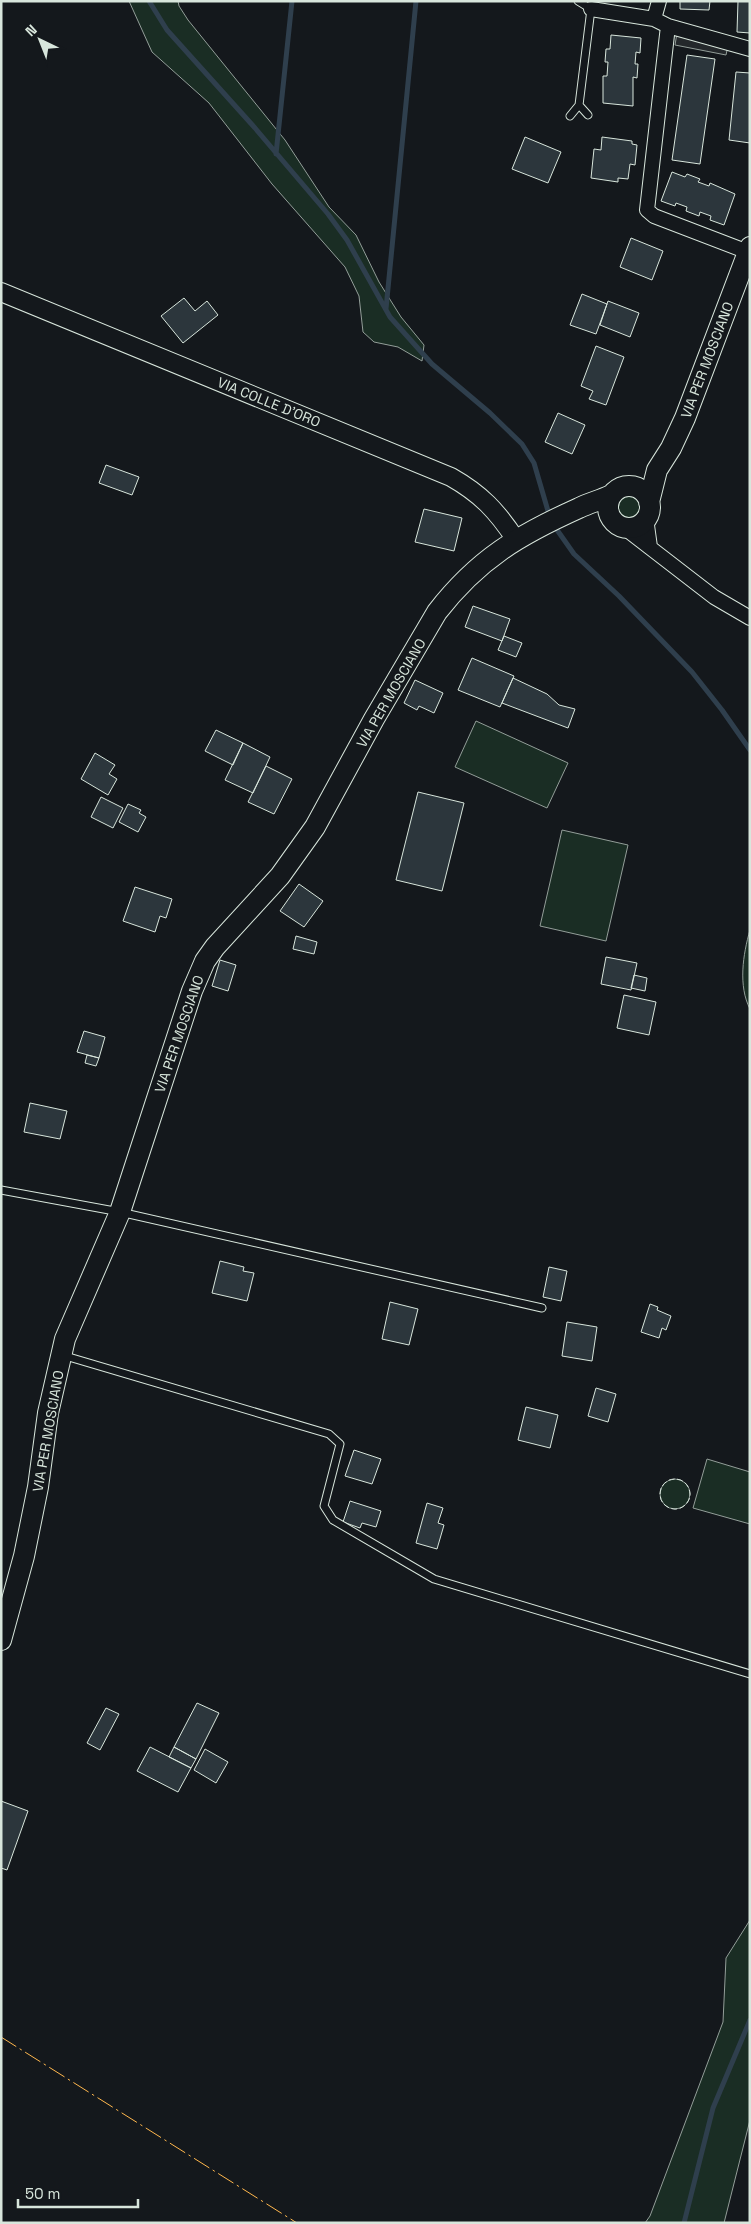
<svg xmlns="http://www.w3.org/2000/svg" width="751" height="2224" viewBox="0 0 751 2224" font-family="'Space Grotesk',sans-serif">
<rect width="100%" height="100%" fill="#14181c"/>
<path fill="#1a2d24" stroke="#939e99" d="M 129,1 L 178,1 L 179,6 L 188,20 L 285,140 L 329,207 L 356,235 L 379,282 L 401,317 L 424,345 L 422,361 L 398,347 L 374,342 L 363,332 L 359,296 L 345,267 L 272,184 L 209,103 L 152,52 Z
M617 507a12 12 0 1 1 24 0a12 12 0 1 1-24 0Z
M 476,721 L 568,763 L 547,808 L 455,767 Z
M 562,830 L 628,845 L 606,941 L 540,926 Z
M 750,930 L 750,1009 C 738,986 743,954 750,930 Z
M 707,1459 L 750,1472 L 750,1524 L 693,1508 Z
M660 1494a15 15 0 1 1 30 0a15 15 0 1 1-30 0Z
M 750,1920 L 750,2120 L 724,2223 L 645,2223 L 650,2216 L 723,2022 L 726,1958 Z"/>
<path fill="#24282b" stroke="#939e99" d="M 677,33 L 728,46 L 726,55 L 675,45 Z"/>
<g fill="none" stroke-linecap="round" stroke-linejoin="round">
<path stroke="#2f3f4d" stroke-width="5" d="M 149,1 L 167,30 L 255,128 L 328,214 L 347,240 L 390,317 L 432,364 L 490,413 L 522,444 L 534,463 L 548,511
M 276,154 L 292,1
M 386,309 L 416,1
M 555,527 L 574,554 L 619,596 L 692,672 L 722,710 L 750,750
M 684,2223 L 713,2108 L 750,2020"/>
</g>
<path fill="#2c363c" stroke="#d8e6dc" d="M 680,1 L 710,1 L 709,10 L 680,9 Z
M 738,1 L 750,1 L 750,33 L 737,32 Z
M 611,35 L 641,38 L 640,53 L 636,52 L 635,64 L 638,64 L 637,78 L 633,77 L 633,106 L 603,103 L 603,76 L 607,76 L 608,62 L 605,62 L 606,49 L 610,49 Z
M 687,55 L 715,59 L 700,164 L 672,160 Z
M 736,72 L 750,73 L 750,143 L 729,140 Z
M 525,137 L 561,152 L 548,183 L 512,169 Z
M 602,137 L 632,141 L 632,144 L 637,145 L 635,165 L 630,164 L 628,179 L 618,178 L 618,182 L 591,178 L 594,149 L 601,150 Z
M 672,172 L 685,177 L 687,174 L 700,179 L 698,182 L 709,186 L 710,183 L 735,194 L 724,225 L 710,220 L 711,216 L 700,212 L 699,216 L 686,211 L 687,207 L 676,203 L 675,206 L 661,201 Z
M 631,238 L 663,251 L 652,280 L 620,267 Z
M 582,294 L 607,304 L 596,334 L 570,325 Z
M 184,298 L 195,311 L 207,301 L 218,315 L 183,343 L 161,316 Z
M 608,301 L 639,313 L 630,337 L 600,325 Z
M 596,346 L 624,357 L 606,405 L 589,399 L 593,391 L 581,386 Z
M 558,413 L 585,425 L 572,454 L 545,442 Z
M 106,465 L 139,477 L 132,495 L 99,483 Z
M 424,509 L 462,518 L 454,551 L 415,542 Z
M 473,606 L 510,619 L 502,641 L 465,627 Z
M 504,636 L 522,643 L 516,657 L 498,650 Z
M 472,658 L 514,676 L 500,707 L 458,690 Z
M 513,678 L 547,694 L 559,705 L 575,709 L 568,728 L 502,703 Z
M 415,680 L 443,693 L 434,713 L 419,706 L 417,710 L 404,703 Z
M 216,730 L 243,743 L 233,765 L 205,751 Z
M 243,743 L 270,757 L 253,793 L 225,780 Z
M 95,753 L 115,765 L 109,774 L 117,779 L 108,795 L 81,779 Z
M 266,766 L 292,779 L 274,814 L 248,802 Z
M 418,792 L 464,803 L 442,891 L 396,880 Z
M 101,797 L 123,808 L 113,828 L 91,817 Z
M 128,804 L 141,810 L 139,813 L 146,817 L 138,832 L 119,822 Z
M 299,884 L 323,901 L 304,927 L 280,911 Z
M 135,887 L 172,899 L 166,918 L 160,916 L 155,932 L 123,921 Z
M 296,936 L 317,942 L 314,954 L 293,949 Z
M 606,957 L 637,963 L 631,990 L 601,984 Z
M 220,960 L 236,965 L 228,991 L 212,986 Z
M 634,975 L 647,978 L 645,991 L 631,988 Z
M 624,995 L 656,1002 L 649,1035 L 617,1028 Z
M 84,1031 L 105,1037 L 99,1058 L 77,1052 Z
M 87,1055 L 99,1058 L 96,1066 L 85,1063 Z
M 30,1103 L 67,1111 L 60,1139 L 24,1132 Z
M 220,1261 L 244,1267 L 243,1271 L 254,1273 L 247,1301 L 212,1293 Z
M 549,1267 L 567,1271 L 561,1301 L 543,1297 Z
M 390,1302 L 418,1309 L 409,1345 L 382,1339 Z
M 650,1304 L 658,1307 L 657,1310 L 671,1316 L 666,1330 L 662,1328 L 659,1338 L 641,1332 Z
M 567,1322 L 597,1327 L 592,1361 L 562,1356 Z
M 596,1388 L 616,1394 L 608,1422 L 588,1416 Z
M 526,1407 L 558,1415 L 550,1448 L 518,1440 Z
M 354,1450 L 381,1459 L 372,1484 L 345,1476 Z
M 350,1501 L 381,1511 L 376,1527 L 362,1523 L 360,1528 L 343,1522 Z
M 427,1503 L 443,1508 L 438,1523 L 444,1525 L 437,1549 L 416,1543 Z
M 197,1703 L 219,1713 L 196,1759 L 174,1747 Z
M 106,1708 L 119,1714 L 100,1750 L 87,1743 Z
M 150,1747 L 191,1768 L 178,1792 L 137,1771 Z
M 174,1747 L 196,1759 L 191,1768 L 169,1757 Z
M 205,1749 L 228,1762 L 216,1783 L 194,1770 Z
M 1,1801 L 28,1811 L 7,1870 L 1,1868 Z"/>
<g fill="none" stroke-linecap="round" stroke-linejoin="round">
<g stroke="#d8e6dc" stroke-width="9">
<path id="service" d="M 578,1 L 591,9 L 579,105 L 588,115
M 570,116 L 579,105
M 1,1190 L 120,1212 L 542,1308
M 62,1355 L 329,1434 L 340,1444 L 324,1506 L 333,1520 L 434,1579 L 750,1674"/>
</g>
<g stroke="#d8e6dc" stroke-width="16">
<path id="minor" d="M 591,9 L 654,19 L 668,26 L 750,49
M 654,19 L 659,1
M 668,26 L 647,210 L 654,216 L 748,252
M 646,518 L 650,547
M 622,526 L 714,597 L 750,618"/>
</g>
<g stroke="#d8e6dc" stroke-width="20">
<path id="tertiary" d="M 1,292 L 451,477 C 481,494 497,511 516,540"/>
</g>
<g stroke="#d8e6dc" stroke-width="22">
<path id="secondary" d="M608 507a21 21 0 1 1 42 0a21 21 0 1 1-42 0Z
M 649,502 L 657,470 L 671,448 L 685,418 L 750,247
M 1,1640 L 24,1556 L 38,1487 L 48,1413 L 65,1339 L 120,1212 L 192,991 L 205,961 L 215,947 L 280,876 L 315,827 L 374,719 L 437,612 C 478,559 519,535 579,508 C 589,503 601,500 611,495"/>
</g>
<use href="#service" stroke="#14181c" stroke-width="7"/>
<use href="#minor" stroke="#14181c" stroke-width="14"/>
<use href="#tertiary" stroke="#14181c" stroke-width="18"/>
<use href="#secondary" stroke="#14181c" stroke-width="20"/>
<path stroke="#d8e6dc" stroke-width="1" stroke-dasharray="6 2.5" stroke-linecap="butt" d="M660 1494a15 15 0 1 1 30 0a15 15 0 1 1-30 0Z"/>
<path stroke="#ffb74d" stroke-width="1" stroke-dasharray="18 4 2.5 4" stroke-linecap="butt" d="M 1,2037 L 297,2223"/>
</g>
<g text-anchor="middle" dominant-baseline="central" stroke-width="4" stroke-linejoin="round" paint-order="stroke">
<g font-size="14" fill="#d8e6dc" stroke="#14181c">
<text transform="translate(707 360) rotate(-69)">VIA PER MOSCIANO</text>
<text transform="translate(269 402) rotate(22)">VIA COLLE D'ORO</text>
<text transform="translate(391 693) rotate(-60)">VIA PER MOSCIANO</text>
<text transform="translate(179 1034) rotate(-71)">VIA PER MOSCIANO</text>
<text transform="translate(48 1431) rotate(-80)">VIA PER MOSCIANO</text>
</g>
</g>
<rect width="751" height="2224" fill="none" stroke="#d8e6dc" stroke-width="5"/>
<g transform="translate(40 40) rotate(317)" stroke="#14181c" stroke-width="4" paint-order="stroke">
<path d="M0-4L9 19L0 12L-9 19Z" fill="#d8e6dc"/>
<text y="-8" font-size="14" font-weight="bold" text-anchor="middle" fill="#d8e6dc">N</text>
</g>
<path d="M18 2199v8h120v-8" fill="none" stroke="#d8e6dc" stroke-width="2.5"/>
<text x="25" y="2199" font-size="15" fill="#d8e6dc" stroke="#14181c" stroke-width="4" paint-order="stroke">50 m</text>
</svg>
